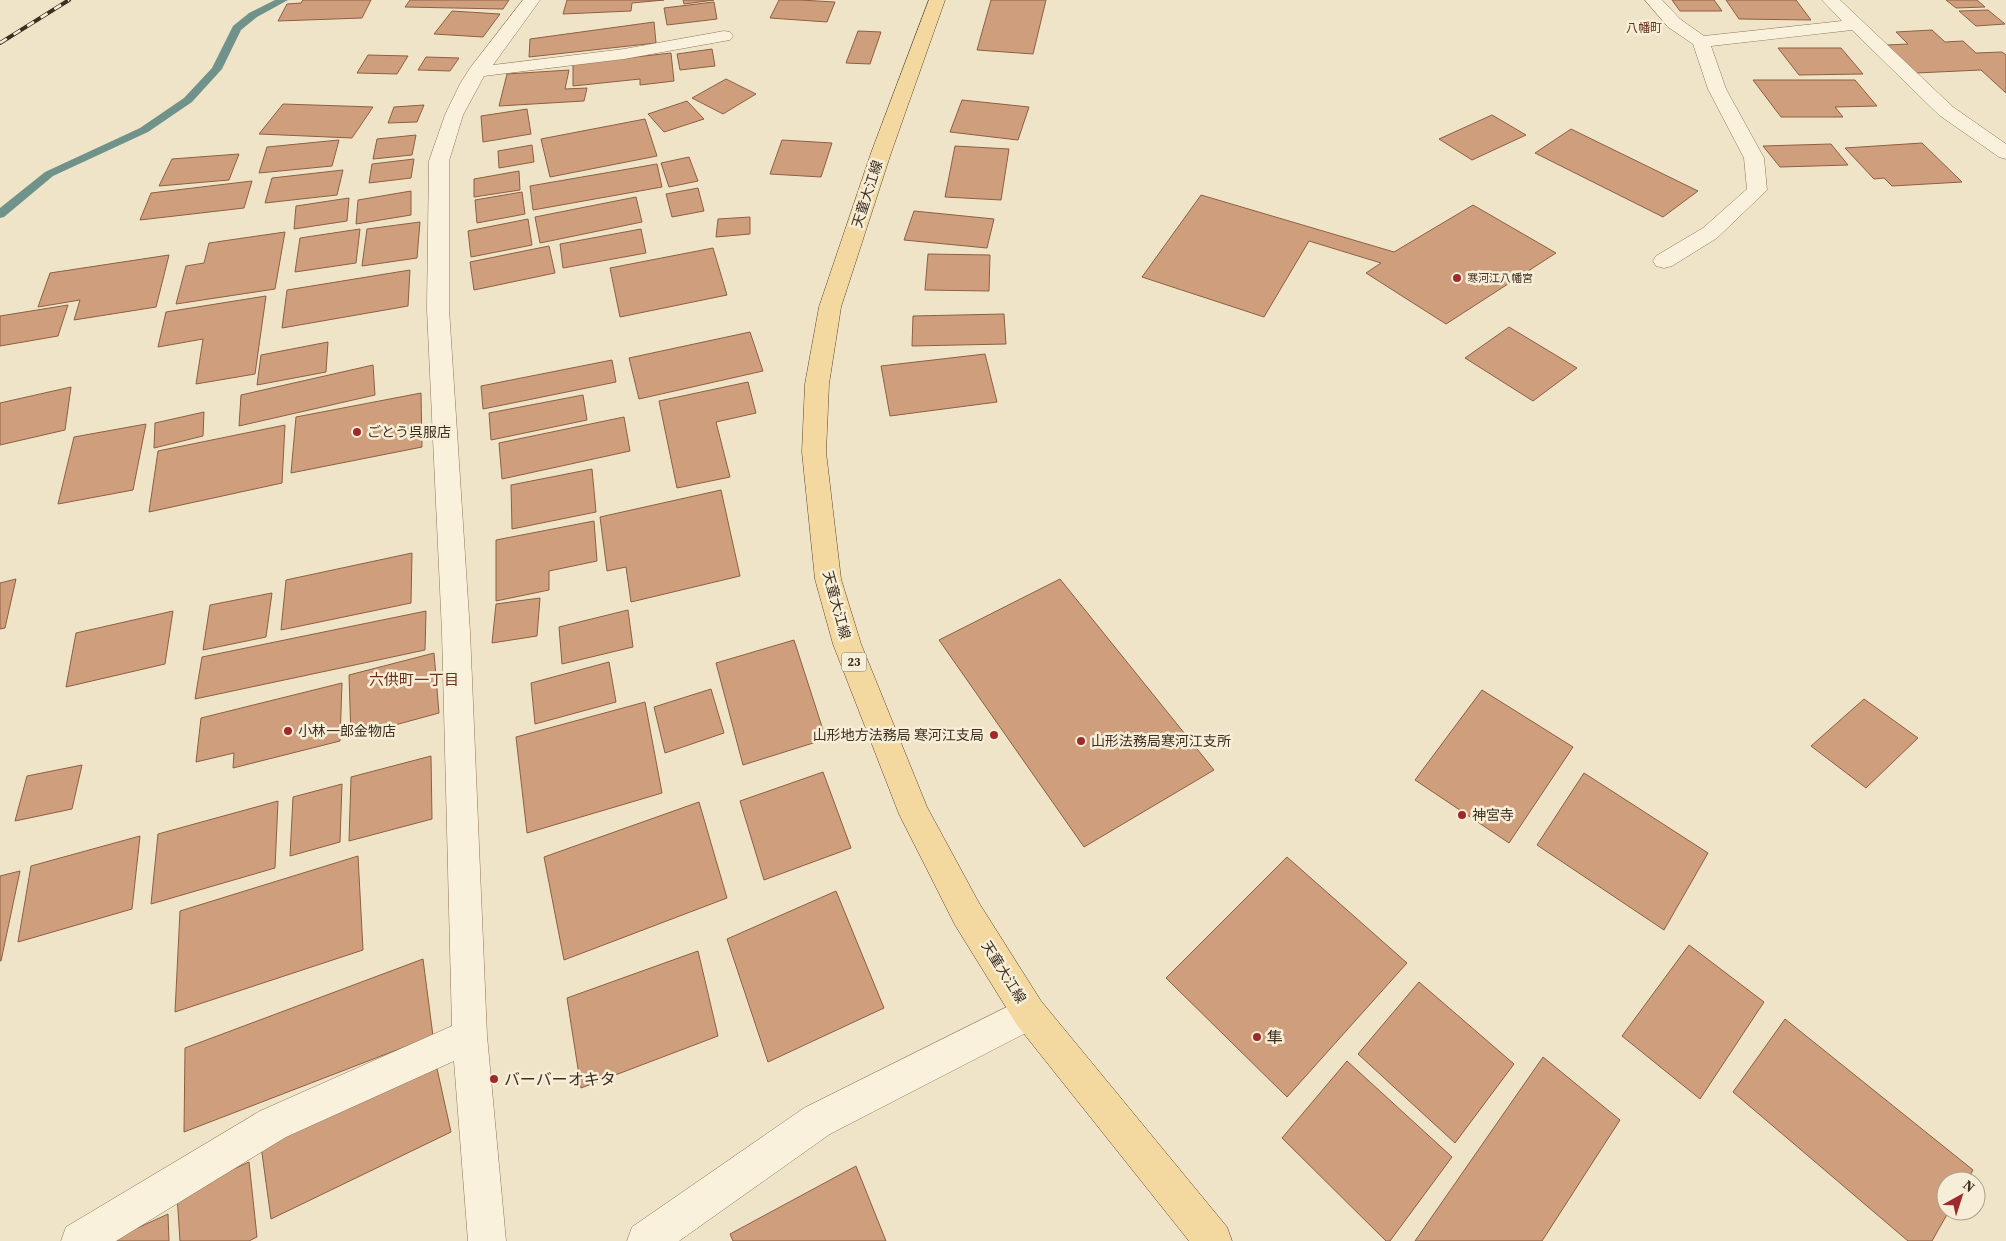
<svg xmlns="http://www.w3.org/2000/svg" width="2006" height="1241" viewBox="0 0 2006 1241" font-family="'Source Serif 4','Noto Sans JP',serif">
<rect width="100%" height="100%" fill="#f0e4c8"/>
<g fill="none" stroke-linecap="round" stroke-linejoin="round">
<path fill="#6f938a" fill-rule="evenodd" d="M 275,0 L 288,0 L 257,17 L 241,30 L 222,69 L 192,102 L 148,132 L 53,176 L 4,217 L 0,218 L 0,208 L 45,172 L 140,128 L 184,98 L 212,68 L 233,26 L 249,13 Z"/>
</g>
<path fill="#cf9f7d" stroke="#8d5f41" d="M 303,0 L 371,0 L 362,18 L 278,21 L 287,4 L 301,3 Z
M 410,0 L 509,0 L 503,9 L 405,7 Z
M 567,0 L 664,0 L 632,3 L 631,11 L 563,14 Z
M 683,0 L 714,0 L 684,4 Z
M 779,0 L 800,0 L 835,2 L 827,22 L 770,18 Z
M 991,0 L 1046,0 L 1033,54 L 977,50 Z
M 1672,0 L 1714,0 L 1722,11 L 1680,11 Z
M 1726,0 L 1796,0 L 1811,20 L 1739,19 Z
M 1946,0 L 1977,0 L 1985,7 L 1956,8 Z
M 714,2 L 717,19 L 667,25 L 664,8 Z
M 1988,10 L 2005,24 L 1976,26 L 1959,11 Z
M 452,11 L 500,14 L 483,37 L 434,34 Z
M 654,22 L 656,43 L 529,57 L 530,39 Z
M 1932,30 L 1945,42 L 1963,41 L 1976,53 L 2002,52 L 2006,55 L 2006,93 L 1981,70 L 1916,73 L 1887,45 L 1908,44 L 1896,32 Z
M 858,31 L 881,32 L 870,64 L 846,63 Z
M 1778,48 L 1841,48 L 1863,74 L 1799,75 Z
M 712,49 L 715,66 L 680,70 L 677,54 Z
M 671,53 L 674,81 L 640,85 L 640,79 L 573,86 L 573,64 Z
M 368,55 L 408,56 L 397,74 L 357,73 Z
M 426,57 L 459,58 L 450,71 L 418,70 Z
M 569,70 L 565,89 L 587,88 L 584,101 L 499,106 L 507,74 Z
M 726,79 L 756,94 L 723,114 L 692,98 Z
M 1753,80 L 1855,80 L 1877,106 L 1835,107 L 1843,117 L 1781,117 Z
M 962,100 L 1029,107 L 1018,140 L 950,132 Z
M 687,101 L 704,119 L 664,132 L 648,114 Z
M 283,104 L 373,107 L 352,138 L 259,134 Z
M 424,105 L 417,122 L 388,123 L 394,107 Z
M 527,109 L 531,134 L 483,142 L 481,116 Z
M 1492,115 L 1526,135 L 1472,160 L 1439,139 Z
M 645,119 L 657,156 L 550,177 L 541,139 Z
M 1571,129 L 1698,191 L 1663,217 L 1535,153 Z
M 416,135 L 412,155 L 373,159 L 377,139 Z
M 339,140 L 332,166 L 259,173 L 267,147 Z
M 782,140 L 832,143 L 821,177 L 770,174 Z
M 1922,143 L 1962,182 L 1892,186 L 1884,178 L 1874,179 L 1845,148 Z
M 1831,144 L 1848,165 L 1780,167 L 1763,146 Z
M 532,145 L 534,162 L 499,168 L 498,151 Z
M 955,146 L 1009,149 L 1001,200 L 945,197 Z
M 239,154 L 229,180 L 159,186 L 172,159 Z
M 689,157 L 698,181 L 669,187 L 661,163 Z
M 414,159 L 411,178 L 369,183 L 372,164 Z
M 657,164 L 662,187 L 533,210 L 530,186 Z
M 343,170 L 337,195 L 265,203 L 272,178 Z
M 519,171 L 520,190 L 474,197 L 474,179 Z
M 252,181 L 244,208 L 140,220 L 151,193 Z
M 698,188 L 704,211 L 672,217 L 666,194 Z
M 411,191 L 411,215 L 356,224 L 358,200 Z
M 522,192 L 525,214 L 477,223 L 475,200 Z
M 1201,195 L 1394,252 L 1473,205 L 1556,253 L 1446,324 L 1366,273 L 1381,263 L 1309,241 L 1264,317 L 1142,277 Z
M 636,197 L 642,222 L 540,243 L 535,217 Z
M 349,198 L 347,221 L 294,229 L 296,206 Z
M 914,211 L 994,219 L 987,248 L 904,240 Z
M 750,217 L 750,234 L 716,237 L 718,219 Z
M 528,219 L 532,245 L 471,257 L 468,231 Z
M 420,222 L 417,258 L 362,266 L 367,229 Z
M 360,229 L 356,263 L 295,272 L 300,238 Z
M 641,229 L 646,253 L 563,268 L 560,244 Z
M 285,232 L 275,289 L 176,304 L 186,266 L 204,263 L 209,243 Z
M 549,246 L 555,273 L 474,290 L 470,262 Z
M 713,248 L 727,295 L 620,317 L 610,268 Z
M 928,254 L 990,255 L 989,291 L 925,290 Z
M 169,255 L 156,307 L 74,320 L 80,300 L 38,307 L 50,273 Z
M 410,270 L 408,306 L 282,328 L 287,290 Z
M 266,296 L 255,374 L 196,384 L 203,339 L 158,347 L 166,312 Z
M 68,305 L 58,336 L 0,346 L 0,316 Z
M 1004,314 L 1006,344 L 912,346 L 913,316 Z
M 1509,327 L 1577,368 L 1533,401 L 1465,358 Z
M 750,332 L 763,371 L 639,399 L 629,358 Z
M 328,342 L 326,372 L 257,385 L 261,355 Z
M 985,354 L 997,402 L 890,416 L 881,366 Z
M 612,360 L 616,382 L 483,409 L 481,386 Z
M 373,365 L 375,395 L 239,426 L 241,395 Z
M 748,382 L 756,413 L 716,422 L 730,477 L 677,488 L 659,401 Z
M 71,387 L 65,430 L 0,445 L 0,403 Z
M 421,393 L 422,447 L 291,473 L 296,417 Z
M 583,395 L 587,420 L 491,440 L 489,413 Z
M 204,412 L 203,436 L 154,448 L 155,423 Z
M 624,417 L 630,451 L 502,479 L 499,443 Z
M 146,424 L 133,490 L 58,504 L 74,437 Z
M 285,425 L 282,483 L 149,512 L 158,451 Z
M 592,469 L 596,512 L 512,529 L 511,485 Z
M 721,490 L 740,576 L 631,602 L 626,567 L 607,571 L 600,517 Z
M 594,521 L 597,561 L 549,571 L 549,590 L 496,601 L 496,540 Z
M 412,553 L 411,603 L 281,630 L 286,580 Z
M 16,579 L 5,628 L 0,629 L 0,583 Z
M 1060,579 L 1214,770 L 1084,847 L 939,640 Z
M 272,593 L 266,637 L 203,650 L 210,605 Z
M 540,598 L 537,636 L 492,643 L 496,604 Z
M 628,610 L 633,647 L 562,664 L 559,627 Z
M 173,611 L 165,664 L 66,687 L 76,633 Z
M 426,611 L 425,650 L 195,699 L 202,657 Z
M 794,640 L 826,739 L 743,765 L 716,663 Z
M 434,653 L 439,713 L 351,737 L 349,675 Z
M 609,662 L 616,702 L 535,724 L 531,683 Z
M 342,683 L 340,741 L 233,768 L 234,753 L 196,762 L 201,718 Z
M 711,689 L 724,733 L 665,753 L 654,707 Z
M 1482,690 L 1573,747 L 1509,843 L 1415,780 Z
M 1864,699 L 1918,738 L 1866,788 L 1811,746 Z
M 645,702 L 662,793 L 527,833 L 516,737 Z
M 431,756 L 432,819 L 349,841 L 351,777 Z
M 82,765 L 72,809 L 15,821 L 27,776 Z
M 823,772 L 851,848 L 764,880 L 740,801 Z
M 1584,773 L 1708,853 L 1664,930 L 1537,845 Z
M 342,784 L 340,842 L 290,856 L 293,797 Z
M 278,801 L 275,868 L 151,904 L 158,834 Z
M 699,802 L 727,898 L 564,960 L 544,857 Z
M 140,836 L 132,909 L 18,942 L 31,866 Z
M 358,856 L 363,950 L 175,1012 L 180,911 Z
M 1287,857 L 1407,963 L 1287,1097 L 1166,978 Z
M 20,871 L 1,961 L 0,961 L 0,876 Z
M 836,891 L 884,1008 L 768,1062 L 727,939 Z
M 1689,945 L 1764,1002 L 1700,1099 L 1622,1036 Z
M 698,951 L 718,1036 L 581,1088 L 567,998 Z
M 423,959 L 433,1036 L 184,1132 L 185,1048 Z
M 1419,982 L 1514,1064 L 1455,1143 L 1358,1054 Z
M 1785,1019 L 1973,1170 L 1967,1181 L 1946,1181 L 1946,1211 L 1949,1211 L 1932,1241 L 1908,1241 L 1733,1092 Z
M 1543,1057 L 1620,1120 L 1542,1241 L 1415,1241 Z
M 1347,1061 L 1452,1157 L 1390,1241 L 1386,1241 L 1282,1138 Z
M 436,1064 L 451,1132 L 271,1219 L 261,1146 Z
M 249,1162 L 257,1237 L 249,1241 L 180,1241 L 177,1195 Z
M 856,1166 L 886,1241 L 733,1241 L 730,1234 Z
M 168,1214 L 169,1241 L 109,1241 Z"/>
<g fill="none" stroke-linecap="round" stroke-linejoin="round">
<g stroke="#8d765c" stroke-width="1">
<path id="minor" d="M 523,0 L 540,0 L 493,65 L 624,49 L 724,31 L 730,32 L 733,36 L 730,40 L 724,41 L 624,59 L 484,76 L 463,115 L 449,161 L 449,309 L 470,632 L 487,1036 L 506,1241 L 468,1241 L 454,1061 L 286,1137 L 116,1241 L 61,1241 L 66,1227 L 260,1111 L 452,1026 L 442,632 L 427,309 L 429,161 L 445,115 L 460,84 L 470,68 Z
M 1645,0 L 1662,0 L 1680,19 L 1704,36 L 1842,21 L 1822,0 L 1840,0 L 1953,107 L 2006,144 L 2006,159 L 1999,157 L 1939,115 L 1852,30 L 1711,46 L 1726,89 L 1764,158 L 1767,190 L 1717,238 L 1672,266 L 1664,268 L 1656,266 L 1653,261 L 1656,256 L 1703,228 L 1747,189 L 1744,158 L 1708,89 L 1693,44 L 1668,27 Z
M 1029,996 L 1041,1001 L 1046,1013 L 1041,1025 L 830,1134 L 679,1241 L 627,1241 L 632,1227 L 804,1108 Z"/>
</g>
<g stroke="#5b4430" stroke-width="1">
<path id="major" d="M 929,0 L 945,0 L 891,153 L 841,307 L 829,384 L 826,452 L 841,579 L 861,644 L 927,807 L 979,903 L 1041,1001 L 1227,1227 L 1232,1241 L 1189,1241 L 1017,1025 L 955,925 L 899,814 L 833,644 L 815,579 L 802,452 L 805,384 L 819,307 L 871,153 Z"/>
</g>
<use href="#minor" fill="#faf1dc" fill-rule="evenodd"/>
<use href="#major" fill="#f3d9a0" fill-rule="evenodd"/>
<g stroke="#3d2e20" stroke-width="4">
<path id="rail" d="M 0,43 L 69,0"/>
</g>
<use href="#rail" stroke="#f7eed8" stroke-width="2.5" stroke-dasharray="8" stroke-linecap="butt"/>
</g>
<g fill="#9e2a2b" stroke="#f7eed8" stroke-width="2">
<circle cx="1457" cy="278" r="5"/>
<circle cx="357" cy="432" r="5"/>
<circle cx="288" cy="731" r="5"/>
<circle cx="994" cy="735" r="5"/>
<circle cx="1081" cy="741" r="5"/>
<circle cx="1462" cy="815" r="5"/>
<circle cx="1257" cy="1037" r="5"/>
<circle cx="494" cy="1079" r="5"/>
</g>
<g text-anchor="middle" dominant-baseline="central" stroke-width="5" stroke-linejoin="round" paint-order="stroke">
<g font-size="11" fill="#3d2e20" stroke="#f7eed8" text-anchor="start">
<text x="1467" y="278">寒河江八幡宮</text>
</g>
<g font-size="12" fill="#6b2e1e" stroke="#f7eed8">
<text x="1644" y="28">八幡町</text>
</g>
<rect fill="#f7eed8" stroke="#756857" stroke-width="1" x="841.5" y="652.5" width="25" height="19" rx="4"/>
<g font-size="12" font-weight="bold" fill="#3d2e20">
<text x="854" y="662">23</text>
</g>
<g font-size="14" fill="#3d2e20" stroke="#f7eed8">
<text transform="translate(867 194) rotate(-72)">天童大江線</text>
<text transform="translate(837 605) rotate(75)">天童大江線</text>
<text transform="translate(1004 972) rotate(58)">天童大江線</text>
</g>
<g font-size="14" fill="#3d2e20" stroke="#f7eed8" text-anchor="start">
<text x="367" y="432">ごとう呉服店</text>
<text x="298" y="731">小林一郎金物店</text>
<text x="984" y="735" text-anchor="end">山形地方法務局 寒河江支局</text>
<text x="1091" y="741">山形法務局寒河江支所</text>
<text x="1472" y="815">神宮寺</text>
</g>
<g font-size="15" fill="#6b2e1e" stroke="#f7eed8">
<text x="414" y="679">六供町一丁目</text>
</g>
<g font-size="16" fill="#3d2e20" stroke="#f7eed8" text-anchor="start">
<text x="1267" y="1037">隼</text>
<text x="504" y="1079">バーバーオキタ</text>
</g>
</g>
<g transform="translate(1961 1196) rotate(39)"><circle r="24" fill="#f7eed8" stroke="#ada18e"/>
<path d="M0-4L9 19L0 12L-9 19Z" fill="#9e2a2b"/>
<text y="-8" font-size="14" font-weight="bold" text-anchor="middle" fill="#3d2e20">N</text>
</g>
</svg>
